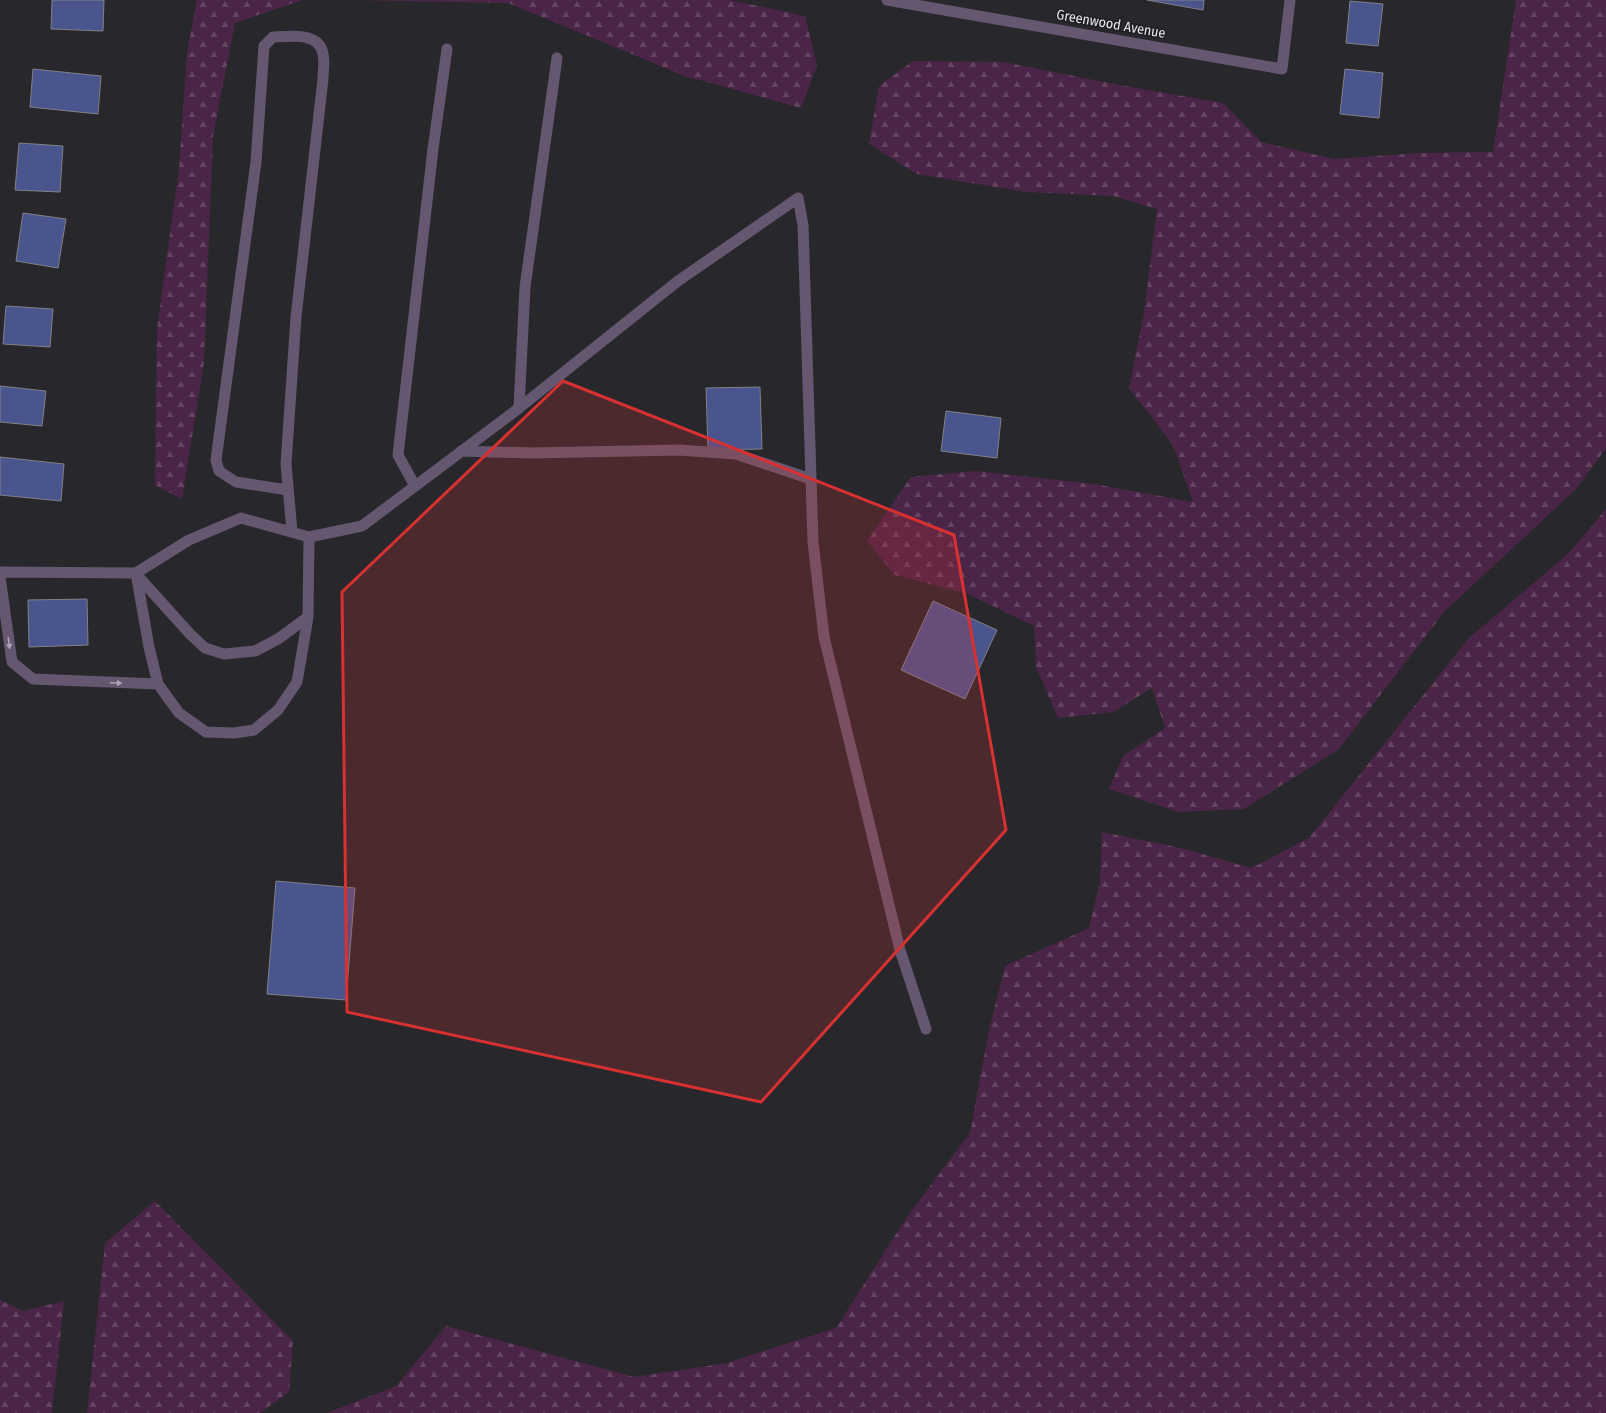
<svg xmlns="http://www.w3.org/2000/svg" width="1606" height="1413" viewBox="0 0 1606 1413" font-family="'Fira Sans Condensed',sans-serif">
<defs>
<pattern id="forest-firs" width="22" height="20" patternUnits="userSpaceOnUse"><rect width="22" height="20" fill="#4b2547"/><path d="M5 1l3.5 6h-7zM16 11l3.5 6h-7z" fill="#654462"/></pattern>
</defs>
<rect width="100%" height="100%" fill="#28272c"/>
<path fill="url(#forest-firs)" d="M 197,0 L 302,0 L 235,23 L 213,136 L 204,362 L 182,499 L 155,485 L 157,329 L 179,168 L 187,52 Z
M 350,0 L 730,0 L 805,16 L 817,65 L 801,108 L 685,76 L 508,3 Z
M 1516,0 L 1606,0 L 1606,448 L 1576,489 L 1444,612 L 1339,749 L 1244,809 L 1178,812 L 1109,789 L 1123,756 L 1165,728 L 1152,688 L 1113,712 L 1058,718 L 1036,667 L 1034,626 L 968,594 L 895,575 L 867,541 L 911,477 L 976,471 L 1094,484 L 1193,502 L 1173,445 L 1129,388 L 1144,313 L 1157,209 L 1114,196 L 1026,192 L 917,174 L 869,144 L 879,86 L 913,61 L 1004,62 L 1119,85 L 1223,103 L 1261,142 L 1334,159 L 1419,153 L 1493,152 Z
M 1606,509 L 1606,1413 L 327,1413 L 396,1386 L 446,1326 L 634,1377 L 727,1363 L 836,1328 L 907,1217 L 970,1133 L 989,1030 L 1005,966 L 1089,928 L 1100,882 L 1102,832 L 1181,848 L 1251,868 L 1309,838 L 1469,638 L 1569,553 Z
M 155,1201 L 293,1341 L 289,1392 L 260,1413 L 87,1413 L 105,1243 Z
M 0,1300 L 23,1311 L 64,1301 L 52,1413 L 0,1413 Z"/>
<path fill="#4a548d" stroke="#808288" d="M 52,0 L 104,0 L 103,31 L 51,29 Z
M 1147,0 L 1204,0 L 1203,10 Z
M 1350,1 L 1383,4 L 1378,46 L 1346,43 Z
M 33,69 L 101,76 L 98,114 L 30,107 Z
M 1345,69 L 1383,73 L 1379,118 L 1340,114 Z
M 19,143 L 63,146 L 60,192 L 15,190 Z
M 23,213 L 66,219 L 58,268 L 16,261 Z
M 6,306 L 53,309 L 50,347 L 3,344 Z
M 0,386 L 46,391 L 42,426 L 0,422 Z
M 760,387 L 762,449 L 708,450 L 706,388 Z
M 946,411 L 1001,418 L 997,458 L 941,451 Z
M 0,457 L 64,464 L 61,501 L 0,495 Z
M 87,599 L 88,645 L 29,647 L 28,600 Z
M 933,601 L 997,630 L 965,699 L 901,670 Z
M 276,881 L 355,888 L 346,1000 L 267,994 Z"/>
<g fill="none" stroke-linecap="round" stroke-linejoin="round">
<path stroke="#65576f" stroke-width="11" d="M 519,408 L 525,287 L 557,58
M 461,451 L 531,453 L 679,450 L 736,454 L 811,479
M 415,486 L 398,455 L 433,149 L 447,49
M 288,490 L 236,482 L 219,471 L 216,460 L 256,162 L 264,46 L 273,37 C 290,36 320,32 323,54 C 325,62 323,71 323,79 L 296,317 L 286,464 L 292,532
M 0,572 L 136,573 L 189,540 L 241,518 L 309,537 L 362,526 L 519,408 L 678,281 L 798,198 L 803,225 L 813,542 L 824,637 L 900,950 L 926,1029
M 136,573 L 149,647 L 158,684 L 179,713 L 206,732 L 234,733 L 254,730 L 278,710 L 297,682 L 308,617 L 309,537
M 136,574 L 190,634 L 205,648 L 224,654 L 255,651 L 278,639 L 308,617
M 0,577 L 12,662 L 33,679 L 158,684"/>
<path stroke="#65576f" stroke-width="11" d="M 887,0 L 1282,69 L 1290,0"/>
</g>
<defs><path id="oneway-solid" d="M-6-.8H1V-3.2L6.5 0L1 3.2V.8H-6Z"/></defs>
<g fill="#aba5b2">
<use href="#oneway-solid" transform="translate(9 643) rotate(82)"/>
<use href="#oneway-solid" transform="translate(116 683) rotate(2)"/>
</g>
<path fill="#d73132" fill-opacity="0.2" stroke="#d73132" stroke-width="3" stroke-linejoin="round" d="M 563,381 L 954,535 L 1006,830 L 761,1102 L 347,1012 L 342,592 Z"/>
<g text-anchor="middle" dominant-baseline="central" stroke-width="3" stroke-linejoin="round" paint-order="stroke">
<g font-size="14" fill="#e5e4e8" stroke="#1e1e23">
<text transform="translate(1111 24) rotate(10)">Greenwood Avenue</text>
</g>
</g>
</svg>
